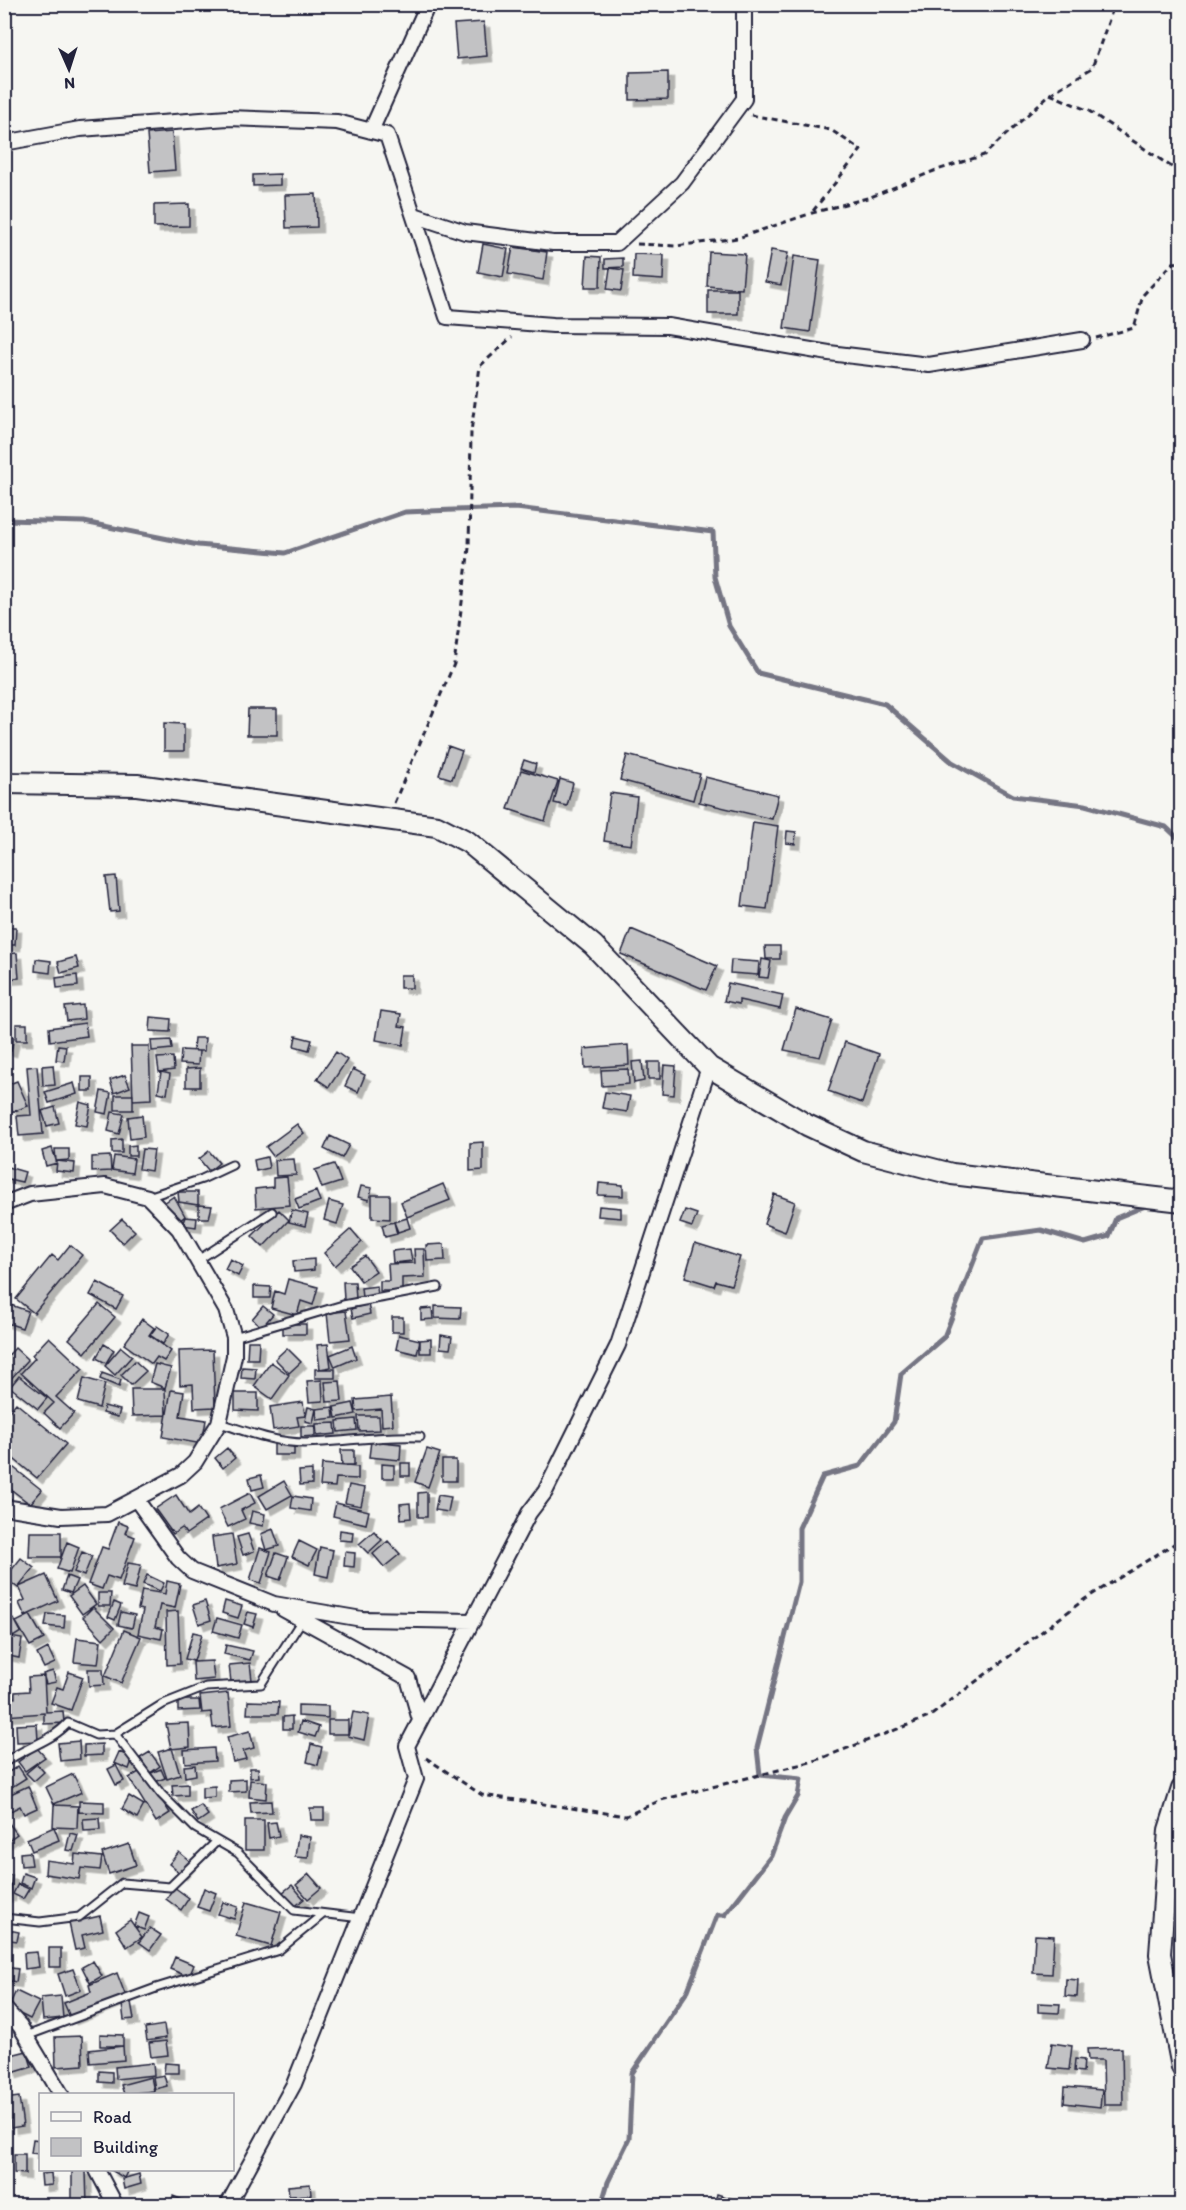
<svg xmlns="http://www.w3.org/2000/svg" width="1186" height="2210" viewBox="0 0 1186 2210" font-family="Itim,sans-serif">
<defs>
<filter id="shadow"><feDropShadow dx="5.5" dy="5.5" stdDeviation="0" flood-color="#0004"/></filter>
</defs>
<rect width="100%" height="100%" fill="#f6f6f2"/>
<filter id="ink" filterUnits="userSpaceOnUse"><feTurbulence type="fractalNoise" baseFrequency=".0167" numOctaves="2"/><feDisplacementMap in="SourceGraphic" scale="12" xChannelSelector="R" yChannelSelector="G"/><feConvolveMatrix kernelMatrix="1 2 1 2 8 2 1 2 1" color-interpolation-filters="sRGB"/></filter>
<g filter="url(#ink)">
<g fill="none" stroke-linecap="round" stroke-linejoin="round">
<path stroke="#757583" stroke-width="5" d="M 4,520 L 84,522 L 198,545 L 285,553 L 405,512 L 454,510 L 516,508 L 713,532 L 715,577 L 729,626 L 758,673 L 885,704 L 952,762 L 1013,796 L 1085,805 L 1166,827 L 1182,842
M 601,2206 L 608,2182 L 629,2139 L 632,2073 L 688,1990 L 717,1915 L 725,1915 L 771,1856 L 785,1818 L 798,1796 L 801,1779 L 760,1775 L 757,1748 L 799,1582 L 799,1528 L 823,1476 L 860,1466 L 894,1422 L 901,1374 L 944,1337 L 983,1238 L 1041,1230 L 1085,1243 L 1109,1236 L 1116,1218 L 1150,1204"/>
</g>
<path fill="#c2c2c4" stroke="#22223b" stroke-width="1.5" filter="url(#shadow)" d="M 484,22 L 487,56 L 457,59 L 454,24 Z
M 668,72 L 668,99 L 630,100 L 630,73 Z
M 172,132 L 175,170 L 150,172 L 147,134 Z
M 280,174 L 280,185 L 253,186 L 253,175 Z
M 316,194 L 317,227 L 286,228 L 285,195 Z
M 189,204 L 189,226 L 154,227 L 154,205 Z
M 483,244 L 508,249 L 503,277 L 478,272 Z
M 513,247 L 547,252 L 543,280 L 508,274 Z
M 771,250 L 788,253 L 781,285 L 765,282 Z
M 709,252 L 745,254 L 742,289 L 707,286 Z
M 634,254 L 664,255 L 663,280 L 633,278 Z
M 587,256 L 601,257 L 600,287 L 585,287 Z
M 794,256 L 820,260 L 810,332 L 784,328 Z
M 623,258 L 623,267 L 605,268 L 605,259 Z
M 610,268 L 624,270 L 621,291 L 607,289 Z
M 708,290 L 738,290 L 738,314 L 708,314 Z
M 248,709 L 277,709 L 277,735 L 247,735 Z
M 164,723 L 184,724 L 184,751 L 164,751 Z
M 448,746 L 462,751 L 452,779 L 439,775 Z
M 627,755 L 700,774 L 693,800 L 620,780 Z
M 524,760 L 536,764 L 534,772 L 521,768 Z
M 521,770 L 558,781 L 545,821 L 508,809 Z
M 705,777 L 778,795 L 772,819 L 699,802 Z
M 560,779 L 573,783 L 567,806 L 554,803 Z
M 610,793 L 637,797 L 631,845 L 604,841 Z
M 753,822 L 778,826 L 767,909 L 742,906 Z
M 787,831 L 796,832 L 795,844 L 786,843 Z
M 116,876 L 119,911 L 110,912 L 106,877 Z
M 6,927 L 16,927 L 15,945 L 6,945 Z
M 631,929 L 717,966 L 706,990 L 621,954 Z
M 765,946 L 780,946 L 780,959 L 766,959 Z
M 17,953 L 19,978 L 4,979 L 4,954 Z
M 76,957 L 79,968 L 61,973 L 58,962 Z
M 36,959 L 51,961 L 50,973 L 35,971 Z
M 762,959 L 771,961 L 768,978 L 759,977 Z
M 731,960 L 759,962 L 758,975 L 730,973 Z
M 77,975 L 78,986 L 57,988 L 56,978 Z
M 400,975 L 412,975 L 412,988 L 400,988 Z
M 728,983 L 783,995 L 780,1009 L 739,1000 L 739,1004 L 724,1001 Z
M 83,1005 L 84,1019 L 67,1021 L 65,1007 Z
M 796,1009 L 832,1020 L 820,1057 L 784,1050 Z
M 381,1011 L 401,1014 L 399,1026 L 406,1027 L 403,1045 L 376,1040 Z
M 151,1017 L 171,1019 L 170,1032 L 150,1031 Z
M 85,1023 L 87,1036 L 50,1041 L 49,1028 Z
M 16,1024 L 27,1024 L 27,1040 L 16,1040 Z
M 4,1035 L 14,1037 L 11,1051 L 4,1049 Z
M 296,1036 L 312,1040 L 309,1050 L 294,1046 Z
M 194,1038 L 205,1038 L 204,1051 L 193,1051 Z
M 171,1040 L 172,1049 L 152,1051 L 151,1041 Z
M 845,1042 L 879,1054 L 862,1103 L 828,1091 Z
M 58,1045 L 66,1046 L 64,1061 L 56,1060 Z
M 628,1045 L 629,1065 L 585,1068 L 584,1049 Z
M 131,1046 L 149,1046 L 151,1099 L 133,1100 Z
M 181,1050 L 199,1051 L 198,1065 L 180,1064 Z
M 336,1052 L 347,1060 L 329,1087 L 317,1079 Z
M 173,1057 L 174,1070 L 159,1072 L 157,1058 Z
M 642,1061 L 644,1081 L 634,1083 L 632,1062 Z
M 648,1062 L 660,1062 L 660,1079 L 648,1079 Z
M 53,1065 L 55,1085 L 43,1086 L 42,1066 Z
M 664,1065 L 676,1066 L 674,1095 L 662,1094 Z
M 37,1066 L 43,1134 L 19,1136 L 17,1116 L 31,1115 L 27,1067 Z
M 200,1068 L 200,1087 L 186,1087 L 186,1069 Z
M 353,1069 L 365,1075 L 358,1092 L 345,1086 Z
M 628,1069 L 629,1084 L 602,1086 L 601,1070 Z
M 161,1072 L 170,1074 L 167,1094 L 158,1092 Z
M 125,1075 L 130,1087 L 114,1093 L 110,1080 Z
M 82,1077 L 92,1077 L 92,1091 L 82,1091 Z
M 17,1081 L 28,1106 L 12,1112 L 4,1086 Z
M 74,1083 L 77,1094 L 49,1103 L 45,1092 Z
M 101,1091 L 111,1093 L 107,1114 L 97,1112 Z
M 605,1092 L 630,1096 L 627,1112 L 602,1108 Z
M 115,1095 L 133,1095 L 133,1110 L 115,1110 Z
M 80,1102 L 91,1105 L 87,1126 L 75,1124 Z
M 55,1107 L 59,1123 L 47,1126 L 42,1111 Z
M 112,1112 L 124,1114 L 119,1134 L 108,1131 Z
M 142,1115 L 144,1137 L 130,1139 L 128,1117 Z
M 297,1124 L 304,1133 L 273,1156 L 266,1147 Z
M 330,1136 L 349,1145 L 342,1158 L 324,1149 Z
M 122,1139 L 122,1153 L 112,1153 L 112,1140 Z
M 483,1142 L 483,1170 L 470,1171 L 470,1143 Z
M 136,1145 L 136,1156 L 128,1156 L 128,1146 Z
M 52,1148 L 57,1163 L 46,1166 L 42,1151 Z
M 55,1149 L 69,1149 L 69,1160 L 56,1161 Z
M 142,1149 L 154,1150 L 151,1171 L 139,1169 Z
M 209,1151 L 219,1163 L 209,1171 L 199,1159 Z
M 110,1156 L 111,1171 L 92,1172 L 92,1157 Z
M 114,1156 L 134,1159 L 132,1173 L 112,1170 Z
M 267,1157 L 269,1168 L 256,1171 L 254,1160 Z
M 294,1159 L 296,1175 L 276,1176 L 275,1160 Z
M 57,1161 L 75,1163 L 74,1173 L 56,1171 Z
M 334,1164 L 341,1182 L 322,1188 L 315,1170 Z
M 4,1166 L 25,1172 L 22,1182 L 4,1178 Z
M 287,1177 L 290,1205 L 256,1208 L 255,1189 L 273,1187 L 273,1178 Z
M 599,1183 L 623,1185 L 623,1196 L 598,1195 Z
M 443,1184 L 450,1200 L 407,1217 L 401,1202 Z
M 361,1186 L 372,1188 L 369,1200 L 358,1197 Z
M 316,1191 L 320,1201 L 299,1209 L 295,1199 Z
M 178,1192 L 198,1192 L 198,1205 L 179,1202 Z
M 774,1194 L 795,1202 L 785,1232 L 764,1224 Z
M 372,1195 L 390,1195 L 390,1219 L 372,1218 Z
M 174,1196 L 185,1216 L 177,1223 L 164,1203 Z
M 329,1201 L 343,1205 L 337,1224 L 324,1220 Z
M 199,1205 L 212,1206 L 209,1218 L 199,1218 Z
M 599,1206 L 621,1208 L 621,1218 L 598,1216 Z
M 279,1210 L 289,1220 L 263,1247 L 252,1236 Z
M 292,1210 L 308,1214 L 305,1226 L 289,1222 Z
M 685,1210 L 697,1214 L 692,1227 L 680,1223 Z
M 185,1217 L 197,1218 L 196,1227 L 182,1225 Z
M 407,1218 L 410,1228 L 398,1232 L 394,1222 Z
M 122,1219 L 135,1231 L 123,1243 L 110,1230 Z
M 394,1222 L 397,1234 L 385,1237 L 382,1225 Z
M 351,1229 L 362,1242 L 335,1266 L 324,1253 Z
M 695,1243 L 740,1257 L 731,1285 L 716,1281 L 714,1286 L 685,1277 Z
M 444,1244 L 445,1260 L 427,1261 L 426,1245 Z
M 70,1245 L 82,1255 L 34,1313 L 16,1299 L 52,1255 L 58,1260 Z
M 410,1249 L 412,1261 L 393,1263 L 392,1251 Z
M 414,1249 L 424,1249 L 425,1277 L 402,1278 L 402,1291 L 380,1291 L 380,1281 L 389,1281 L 388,1264 L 415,1263 Z
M 365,1256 L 376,1271 L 361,1281 L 350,1266 Z
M 230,1259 L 243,1266 L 238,1276 L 225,1269 Z
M 314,1259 L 314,1270 L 294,1272 L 293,1261 Z
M 288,1279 L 318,1287 L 313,1305 L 301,1301 L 297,1315 L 271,1308 L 275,1291 L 284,1294 Z
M 97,1282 L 123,1296 L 116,1309 L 90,1295 Z
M 343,1282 L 355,1282 L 356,1300 L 344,1300 Z
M 254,1286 L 271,1287 L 270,1298 L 254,1298 Z
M 377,1286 L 378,1297 L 362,1298 L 361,1288 Z
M 8,1304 L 28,1311 L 22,1328 L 4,1322 Z
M 99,1304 L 115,1317 L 85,1353 L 69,1339 Z
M 368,1304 L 370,1314 L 353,1318 L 351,1309 Z
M 263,1306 L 273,1314 L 262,1327 L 252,1319 Z
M 435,1306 L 461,1307 L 460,1319 L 435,1318 Z
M 432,1308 L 433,1319 L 421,1320 L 421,1309 Z
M 346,1311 L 350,1339 L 330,1341 L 327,1313 Z
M 392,1317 L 403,1317 L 403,1332 L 392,1332 Z
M 142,1319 L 154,1328 L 149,1335 L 171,1351 L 164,1361 L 157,1357 L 152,1364 L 124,1344 Z
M 283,1324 L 306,1324 L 306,1334 L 283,1334 Z
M 157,1326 L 169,1334 L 163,1344 L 150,1335 Z
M 399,1335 L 420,1340 L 417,1354 L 396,1349 Z
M 441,1335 L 452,1337 L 450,1349 L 440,1348 Z
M 49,1337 L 83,1369 L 56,1397 L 74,1413 L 60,1428 L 44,1413 L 54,1403 L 21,1373 L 35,1358 L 32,1355 Z
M 431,1339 L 431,1353 L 420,1353 L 420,1340 Z
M 248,1341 L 259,1341 L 258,1359 L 247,1359 Z
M 104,1344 L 114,1350 L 106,1363 L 96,1358 Z
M 328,1344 L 331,1367 L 320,1369 L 317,1345 Z
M 352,1346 L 356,1358 L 335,1367 L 330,1355 Z
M 121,1347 L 132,1356 L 115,1375 L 105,1366 Z
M 15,1348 L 28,1360 L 6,1384 L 4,1360 Z
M 287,1348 L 301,1362 L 289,1373 L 275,1359 Z
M 213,1350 L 215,1407 L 194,1408 L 193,1384 L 180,1385 L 179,1351 Z
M 135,1361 L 146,1371 L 131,1385 L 121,1375 Z
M 271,1362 L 289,1375 L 272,1399 L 254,1386 Z
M 155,1364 L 171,1368 L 165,1388 L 150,1382 Z
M 242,1367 L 256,1368 L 255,1379 L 241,1378 Z
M 315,1369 L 335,1369 L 335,1378 L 315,1378 Z
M 102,1373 L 121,1380 L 119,1387 L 100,1379 Z
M 19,1376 L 47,1398 L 38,1409 L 10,1387 Z
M 84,1378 L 105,1384 L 99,1408 L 78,1402 Z
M 322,1380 L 323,1401 L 309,1402 L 307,1381 Z
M 340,1381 L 342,1401 L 327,1402 L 325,1382 Z
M 131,1389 L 165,1389 L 166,1415 L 132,1416 Z
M 171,1390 L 184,1392 L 180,1416 L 206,1420 L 202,1444 L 163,1437 Z
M 235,1393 L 258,1393 L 258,1411 L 235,1410 Z
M 391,1397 L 393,1425 L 382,1426 L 381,1409 L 356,1411 L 355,1400 Z
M 303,1402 L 305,1416 L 297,1417 L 299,1426 L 273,1430 L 270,1407 Z
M 16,1403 L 66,1444 L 37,1478 L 4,1451 L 4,1417 Z
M 353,1403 L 356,1414 L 336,1418 L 334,1407 Z
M 104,1406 L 120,1410 L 118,1417 L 103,1413 Z
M 308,1407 L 316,1409 L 313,1423 L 305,1421 Z
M 333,1407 L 334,1418 L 317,1420 L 316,1409 Z
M 358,1416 L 379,1416 L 380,1430 L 359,1431 Z
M 356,1419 L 357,1430 L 338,1432 L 337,1421 Z
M 335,1423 L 336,1434 L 317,1436 L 316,1424 Z
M 301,1426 L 315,1426 L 315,1436 L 301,1437 Z
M 371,1441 L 401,1444 L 400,1460 L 369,1457 Z
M 274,1442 L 294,1442 L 294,1455 L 274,1455 Z
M 227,1448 L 235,1458 L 223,1468 L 215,1458 Z
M 427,1449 L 440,1453 L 428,1487 L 415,1482 Z
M 341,1450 L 354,1450 L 354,1465 L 342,1465 Z
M 4,1460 L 42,1490 L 30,1504 L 4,1484 Z
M 442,1460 L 456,1460 L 456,1481 L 442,1481 Z
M 401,1463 L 410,1463 L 410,1476 L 401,1476 Z
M 322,1464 L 358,1467 L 358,1479 L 336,1478 L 335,1487 L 320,1486 Z
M 382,1464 L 394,1465 L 394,1478 L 382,1478 Z
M 312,1470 L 312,1484 L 300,1485 L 299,1471 Z
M 261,1475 L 264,1487 L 252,1490 L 249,1478 Z
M 284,1481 L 292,1495 L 267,1509 L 259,1496 Z
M 349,1485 L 365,1488 L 361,1506 L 345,1503 Z
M 427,1492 L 427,1517 L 418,1517 L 418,1493 Z
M 250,1493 L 255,1503 L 241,1510 L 245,1519 L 228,1527 L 219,1509 Z
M 176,1495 L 189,1515 L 198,1508 L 206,1520 L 186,1534 L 182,1528 L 173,1534 L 155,1509 Z
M 438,1495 L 451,1497 L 448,1512 L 435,1510 Z
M 293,1496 L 311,1499 L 310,1511 L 291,1508 Z
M 336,1503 L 369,1511 L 366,1524 L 333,1516 Z
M 410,1503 L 411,1518 L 401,1519 L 400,1504 Z
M 252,1511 L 265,1514 L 263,1526 L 249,1523 Z
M 118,1522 L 128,1526 L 125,1533 L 135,1537 L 119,1580 L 107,1576 L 102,1589 L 88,1584 L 102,1547 L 108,1549 Z
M 273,1529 L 279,1546 L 266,1550 L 261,1534 Z
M 340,1530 L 353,1532 L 352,1541 L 339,1540 Z
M 374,1531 L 382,1540 L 368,1553 L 359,1544 Z
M 30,1532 L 61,1532 L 61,1557 L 29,1557 Z
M 232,1534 L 237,1564 L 216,1568 L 212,1537 Z
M 248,1534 L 254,1551 L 243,1555 L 237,1537 Z
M 299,1541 L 317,1550 L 309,1565 L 292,1557 Z
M 388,1541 L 400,1554 L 384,1567 L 373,1554 Z
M 67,1542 L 79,1547 L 70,1573 L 57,1569 Z
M 320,1547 L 333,1550 L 328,1577 L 315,1574 Z
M 260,1548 L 271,1552 L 261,1583 L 250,1580 Z
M 82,1552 L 92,1556 L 84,1576 L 74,1572 Z
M 345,1552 L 355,1553 L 354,1567 L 344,1566 Z
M 276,1553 L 288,1557 L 280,1580 L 268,1576 Z
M 21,1558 L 34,1568 L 18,1588 L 5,1578 Z
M 128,1563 L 141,1565 L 135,1590 L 122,1587 Z
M 46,1575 L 58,1601 L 25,1616 L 19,1603 L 25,1600 L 19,1587 Z
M 147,1575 L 164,1583 L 160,1591 L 143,1584 Z
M 67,1576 L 77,1580 L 71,1593 L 62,1590 Z
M 167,1581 L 180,1584 L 175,1608 L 160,1605 L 155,1627 L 163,1629 L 161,1639 L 138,1634 L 143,1610 L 138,1609 L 142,1590 L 165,1594 Z
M 83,1586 L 96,1604 L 82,1614 L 69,1596 Z
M 98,1593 L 111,1593 L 110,1606 L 98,1606 Z
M 205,1601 L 211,1620 L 199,1624 L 193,1605 Z
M 225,1601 L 242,1606 L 238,1618 L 222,1613 Z
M 114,1602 L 121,1605 L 115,1620 L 108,1617 Z
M 93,1607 L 114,1628 L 103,1639 L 83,1617 Z
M 178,1611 L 180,1664 L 167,1665 L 166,1612 Z
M 121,1612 L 135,1615 L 132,1628 L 118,1625 Z
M 248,1612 L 257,1614 L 253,1627 L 244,1624 Z
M 47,1614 L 65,1615 L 64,1628 L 45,1626 Z
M 30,1615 L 44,1639 L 30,1646 L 16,1622 Z
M 217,1618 L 242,1625 L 238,1638 L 213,1631 Z
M 14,1619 L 21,1632 L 13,1637 L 5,1624 Z
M 124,1630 L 141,1637 L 121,1683 L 105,1676 Z
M 193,1632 L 202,1634 L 194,1661 L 185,1659 Z
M 4,1636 L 22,1639 L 19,1658 L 4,1655 Z
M 77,1638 L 101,1641 L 98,1664 L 74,1662 Z
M 226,1645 L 253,1651 L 250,1660 L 224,1654 Z
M 48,1648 L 55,1663 L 44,1668 L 37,1654 Z
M 212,1661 L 214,1679 L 194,1681 L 193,1662 Z
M 250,1663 L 252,1680 L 231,1682 L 229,1665 Z
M 88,1669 L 103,1669 L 104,1685 L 89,1686 Z
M 53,1671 L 56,1682 L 46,1684 L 43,1674 Z
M 69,1672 L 83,1677 L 71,1710 L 51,1703 L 57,1687 L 63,1689 Z
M 44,1676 L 46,1712 L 63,1711 L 64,1723 L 44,1724 L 44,1713 L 5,1716 L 4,1698 L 15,1698 L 15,1692 L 29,1691 L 28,1677 Z
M 228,1693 L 231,1726 L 213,1728 L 211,1712 L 202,1713 L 200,1696 Z
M 178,1700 L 199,1700 L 200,1710 L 178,1711 Z
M 248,1701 L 279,1702 L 278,1714 L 247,1714 Z
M 298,1705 L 328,1706 L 328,1718 L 298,1716 Z
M 353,1712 L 369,1715 L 364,1740 L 348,1736 Z
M 292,1716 L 292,1729 L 283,1729 L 283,1717 Z
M 328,1720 L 348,1720 L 348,1734 L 328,1734 Z
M 301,1721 L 319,1727 L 315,1737 L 298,1732 Z
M 189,1723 L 190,1747 L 171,1749 L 166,1724 Z
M 37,1724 L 38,1741 L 17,1742 L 16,1725 Z
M 250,1731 L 254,1748 L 243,1751 L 246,1759 L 233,1762 L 227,1737 Z
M 79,1741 L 80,1759 L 60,1761 L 58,1743 Z
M 102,1744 L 102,1755 L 84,1756 L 84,1745 Z
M 311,1744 L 322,1747 L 318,1765 L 307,1762 Z
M 37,1748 L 45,1757 L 25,1771 L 18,1762 Z
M 172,1748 L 180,1775 L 167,1779 L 158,1752 Z
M 214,1748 L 215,1761 L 185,1763 L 184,1750 Z
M 119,1752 L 133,1758 L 129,1769 L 114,1763 Z
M 150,1752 L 160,1766 L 150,1773 L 140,1758 Z
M 37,1764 L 44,1772 L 34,1781 L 26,1773 Z
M 116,1765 L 124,1781 L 116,1785 L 108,1769 Z
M 195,1765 L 196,1775 L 185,1777 L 184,1766 Z
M 18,1766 L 26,1778 L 4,1792 L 4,1775 Z
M 250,1768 L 258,1768 L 259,1777 L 250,1778 Z
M 161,1769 L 165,1778 L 155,1782 L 151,1773 Z
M 142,1770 L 170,1813 L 156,1822 L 129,1778 Z
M 73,1774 L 82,1792 L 54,1804 L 46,1787 Z
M 246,1779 L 246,1791 L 229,1792 L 229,1780 Z
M 250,1780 L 267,1782 L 266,1799 L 249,1797 Z
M 188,1784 L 188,1795 L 173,1796 L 172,1785 Z
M 28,1786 L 37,1808 L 24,1814 L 20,1806 L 9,1812 L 4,1797 Z
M 215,1786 L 215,1797 L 202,1798 L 202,1787 Z
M 129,1796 L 144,1805 L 137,1818 L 122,1809 Z
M 79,1801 L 104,1802 L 104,1813 L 79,1812 Z
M 271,1801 L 272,1812 L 251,1813 L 250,1802 Z
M 54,1805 L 78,1806 L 77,1828 L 53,1827 Z
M 201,1805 L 208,1815 L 198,1822 L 191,1811 Z
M 310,1808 L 324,1808 L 324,1820 L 311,1820 Z
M 99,1818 L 100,1830 L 84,1831 L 83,1819 Z
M 245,1820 L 264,1820 L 264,1850 L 245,1850 Z
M 8,1822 L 17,1834 L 6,1842 L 4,1824 Z
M 276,1822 L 279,1836 L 269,1838 L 267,1823 Z
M 54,1827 L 59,1840 L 32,1851 L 27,1839 Z
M 70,1833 L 78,1835 L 73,1851 L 66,1850 Z
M 298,1835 L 310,1837 L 308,1858 L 295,1857 Z
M 129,1844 L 136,1865 L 109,1874 L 102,1853 Z
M 30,1852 L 32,1865 L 21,1866 L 20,1853 Z
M 179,1852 L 191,1862 L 181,1874 L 169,1864 Z
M 75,1854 L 102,1857 L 100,1870 L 81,1868 L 79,1879 L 45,1874 L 46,1860 L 74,1864 Z
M 23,1873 L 35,1877 L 31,1888 L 20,1883 Z
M 4,1874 L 12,1875 L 10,1896 L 4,1896 Z
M 309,1874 L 321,1888 L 308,1899 L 296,1885 Z
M 18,1884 L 29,1889 L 23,1899 L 13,1894 Z
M 292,1885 L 304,1899 L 293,1908 L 282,1893 Z
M 174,1887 L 189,1898 L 181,1910 L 166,1899 Z
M 204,1888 L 216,1893 L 209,1911 L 197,1907 Z
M 223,1902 L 238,1907 L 234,1919 L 218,1914 Z
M 246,1902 L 281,1912 L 271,1946 L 236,1936 Z
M 139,1913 L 149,1917 L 144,1930 L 134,1926 Z
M 100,1916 L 103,1930 L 82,1935 L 85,1948 L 75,1950 L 69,1923 Z
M 130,1920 L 142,1937 L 127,1947 L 116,1930 Z
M 150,1928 L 161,1935 L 150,1950 L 139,1942 Z
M 4,1929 L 19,1932 L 17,1941 L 4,1939 Z
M 1035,1935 L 1054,1936 L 1052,1974 L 1033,1973 Z
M 49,1948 L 61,1948 L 61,1967 L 49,1967 Z
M 37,1952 L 39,1967 L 25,1969 L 24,1953 Z
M 175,1957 L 194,1965 L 189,1977 L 170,1969 Z
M 93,1961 L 102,1976 L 90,1983 L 82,1967 Z
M 5,1967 L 18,1969 L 16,1982 L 4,1980 Z
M 73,1969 L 81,1990 L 65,1996 L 58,1974 Z
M 117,1973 L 126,1997 L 71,2019 L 64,2003 L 91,1992 L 89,1985 Z
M 1066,1979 L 1078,1980 L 1077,1997 L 1065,1996 Z
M 16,1991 L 39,2002 L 30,2019 L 8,2008 Z
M 61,1996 L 63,2018 L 43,2020 L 41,1998 Z
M 131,2002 L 134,2019 L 124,2020 L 122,2004 Z
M 1038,2003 L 1060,2004 L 1059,2013 L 1038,2012 Z
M 164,2025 L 166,2038 L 147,2041 L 145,2028 Z
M 100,2034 L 123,2035 L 123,2046 L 100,2046 Z
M 82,2036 L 83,2065 L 56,2067 L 55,2037 Z
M 166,2041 L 168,2055 L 151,2057 L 149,2043 Z
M 1052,2043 L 1072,2046 L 1069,2070 L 1048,2068 Z
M 123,2046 L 124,2060 L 90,2063 L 89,2050 Z
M 1122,2048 L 1123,2105 L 1104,2105 L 1103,2060 L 1088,2060 L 1087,2049 Z
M 27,2051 L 32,2067 L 12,2073 L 7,2056 Z
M 1075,2059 L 1084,2060 L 1083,2072 L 1074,2071 Z
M 153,2063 L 154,2075 L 116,2079 L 115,2067 Z
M 165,2063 L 179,2064 L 179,2073 L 164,2073 Z
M 99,2071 L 112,2072 L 112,2083 L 99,2082 Z
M 164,2075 L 167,2086 L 155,2089 L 153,2077 Z
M 151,2077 L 154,2091 L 124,2094 L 121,2085 Z
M 1065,2087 L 1102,2090 L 1100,2107 L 1064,2103 Z
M 19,2097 L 23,2126 L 11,2128 L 9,2112 L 4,2113 L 4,2099 Z
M 33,2139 L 40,2140 L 40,2154 L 31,2153 Z
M 14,2154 L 25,2154 L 25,2174 L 14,2173 Z
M 72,2170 L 86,2170 L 87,2206 L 72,2206 Z
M 111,2170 L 128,2170 L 124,2178 Z
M 51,2173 L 52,2185 L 42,2186 L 41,2174 Z
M 139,2174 L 141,2184 L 124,2189 L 122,2179 Z
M 310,2184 L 311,2195 L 289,2196 L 288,2186 Z
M 717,2194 L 756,2206 L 714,2206 Z
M 173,2196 L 187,2202 L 185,2206 L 169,2206 Z"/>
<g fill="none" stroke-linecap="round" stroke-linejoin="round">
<g stroke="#22223b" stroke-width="11">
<path id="lane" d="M 148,1197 L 202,1179 L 232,1165
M 198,1260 L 272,1212
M 234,1337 L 343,1305 L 438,1287
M 219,1423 C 246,1431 275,1443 304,1443 C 343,1442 381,1435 420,1437
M 115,1734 L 161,1794 L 195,1828 L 238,1853 L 294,1910 L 361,1918
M 4,1763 C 25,1747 51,1742 68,1723 L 96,1735 L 115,1734 L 163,1704 L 206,1687 L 261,1684 L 302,1620
M 4,1918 L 40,1922 L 79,1917 L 122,1883 L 170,1887 L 217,1841
M 26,2036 L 156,1988 L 279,1950 L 323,1914"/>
</g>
<g stroke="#22223b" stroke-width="18">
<path id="street" d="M 371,131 L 428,4
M 4,143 L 80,129 L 228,118 L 337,122 L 387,135 L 447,317 L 553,325 L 668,326 L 829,353 L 929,365 L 1082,340
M 414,215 L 465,232 L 553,243 L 617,243 L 682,183 L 744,99 L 744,4
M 4,1204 L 30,1194 L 105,1186 L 148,1197 L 179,1229 L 226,1310 L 234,1337 L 234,1356 L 219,1423 L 195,1462 L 181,1475 L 107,1514 L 61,1516 L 4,1507
M 136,1499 L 178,1558 L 192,1571 L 274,1604 L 362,1619 L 473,1621
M 283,1609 L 408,1678 L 420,1720
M 4,2008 L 20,2026 L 61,2094
M 97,2170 L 116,2206
M 227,2206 L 294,2084 L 416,1779 L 407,1746 L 529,1513 L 545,1492 L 618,1345 L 709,1067"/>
</g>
<g stroke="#22223b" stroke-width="24">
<path id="secondary" d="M 4,783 L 137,785 L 437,826 L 468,842 L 593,945 L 709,1067 L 807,1125 L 863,1151 L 952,1174 L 1182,1201
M 1182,1789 L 1169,1830 L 1160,1954 L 1182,2067"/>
</g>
<path stroke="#22223b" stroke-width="3" stroke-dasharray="6 4.5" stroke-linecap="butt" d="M 1050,94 L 1089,111 L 1182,174
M 751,115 L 831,130 L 861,150 L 813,211
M 637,244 L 676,246 L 738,238 L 812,213 L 871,197 L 934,171 L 984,155 L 1050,94 L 1092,68 L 1111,14 L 1111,4
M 1096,338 L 1134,328 L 1143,295 L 1173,263 L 1182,262
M 394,803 L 454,664 L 469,548 L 471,432 L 480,366 L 512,337
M 426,1758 L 482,1795 L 626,1816 L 661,1800 L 814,1761 L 929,1717 L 1085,1599 L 1182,1539"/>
<use href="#lane" stroke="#f6f6f2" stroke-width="7"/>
<use href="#street" stroke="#f6f6f2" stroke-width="14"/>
<use href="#secondary" stroke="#f6f6f2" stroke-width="20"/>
</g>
</g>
<rect width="1186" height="2210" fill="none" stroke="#f6f6f2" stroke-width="24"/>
<rect x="12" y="12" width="1162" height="2186" fill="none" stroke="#22223b" stroke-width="2" filter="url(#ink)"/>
<rect x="39" y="2093" width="195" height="78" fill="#f6f6f2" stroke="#a1a1a9" stroke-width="1.5"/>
<rect x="51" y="2112" width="30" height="9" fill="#f6f6f2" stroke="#a1a1a9" stroke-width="1.5"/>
<text x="93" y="2123" font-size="18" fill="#22223b">Road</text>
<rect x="51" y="2138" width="30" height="18" fill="#c2c2c4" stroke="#a1a1a9" stroke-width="1.5"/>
<text x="93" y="2153" font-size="18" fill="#22223b">Building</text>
<g transform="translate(69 69) rotate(177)" stroke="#f6f6f2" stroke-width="4.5" paint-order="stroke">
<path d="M0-4.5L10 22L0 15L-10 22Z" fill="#22223b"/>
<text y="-9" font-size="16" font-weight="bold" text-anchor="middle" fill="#22223b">N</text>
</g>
</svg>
